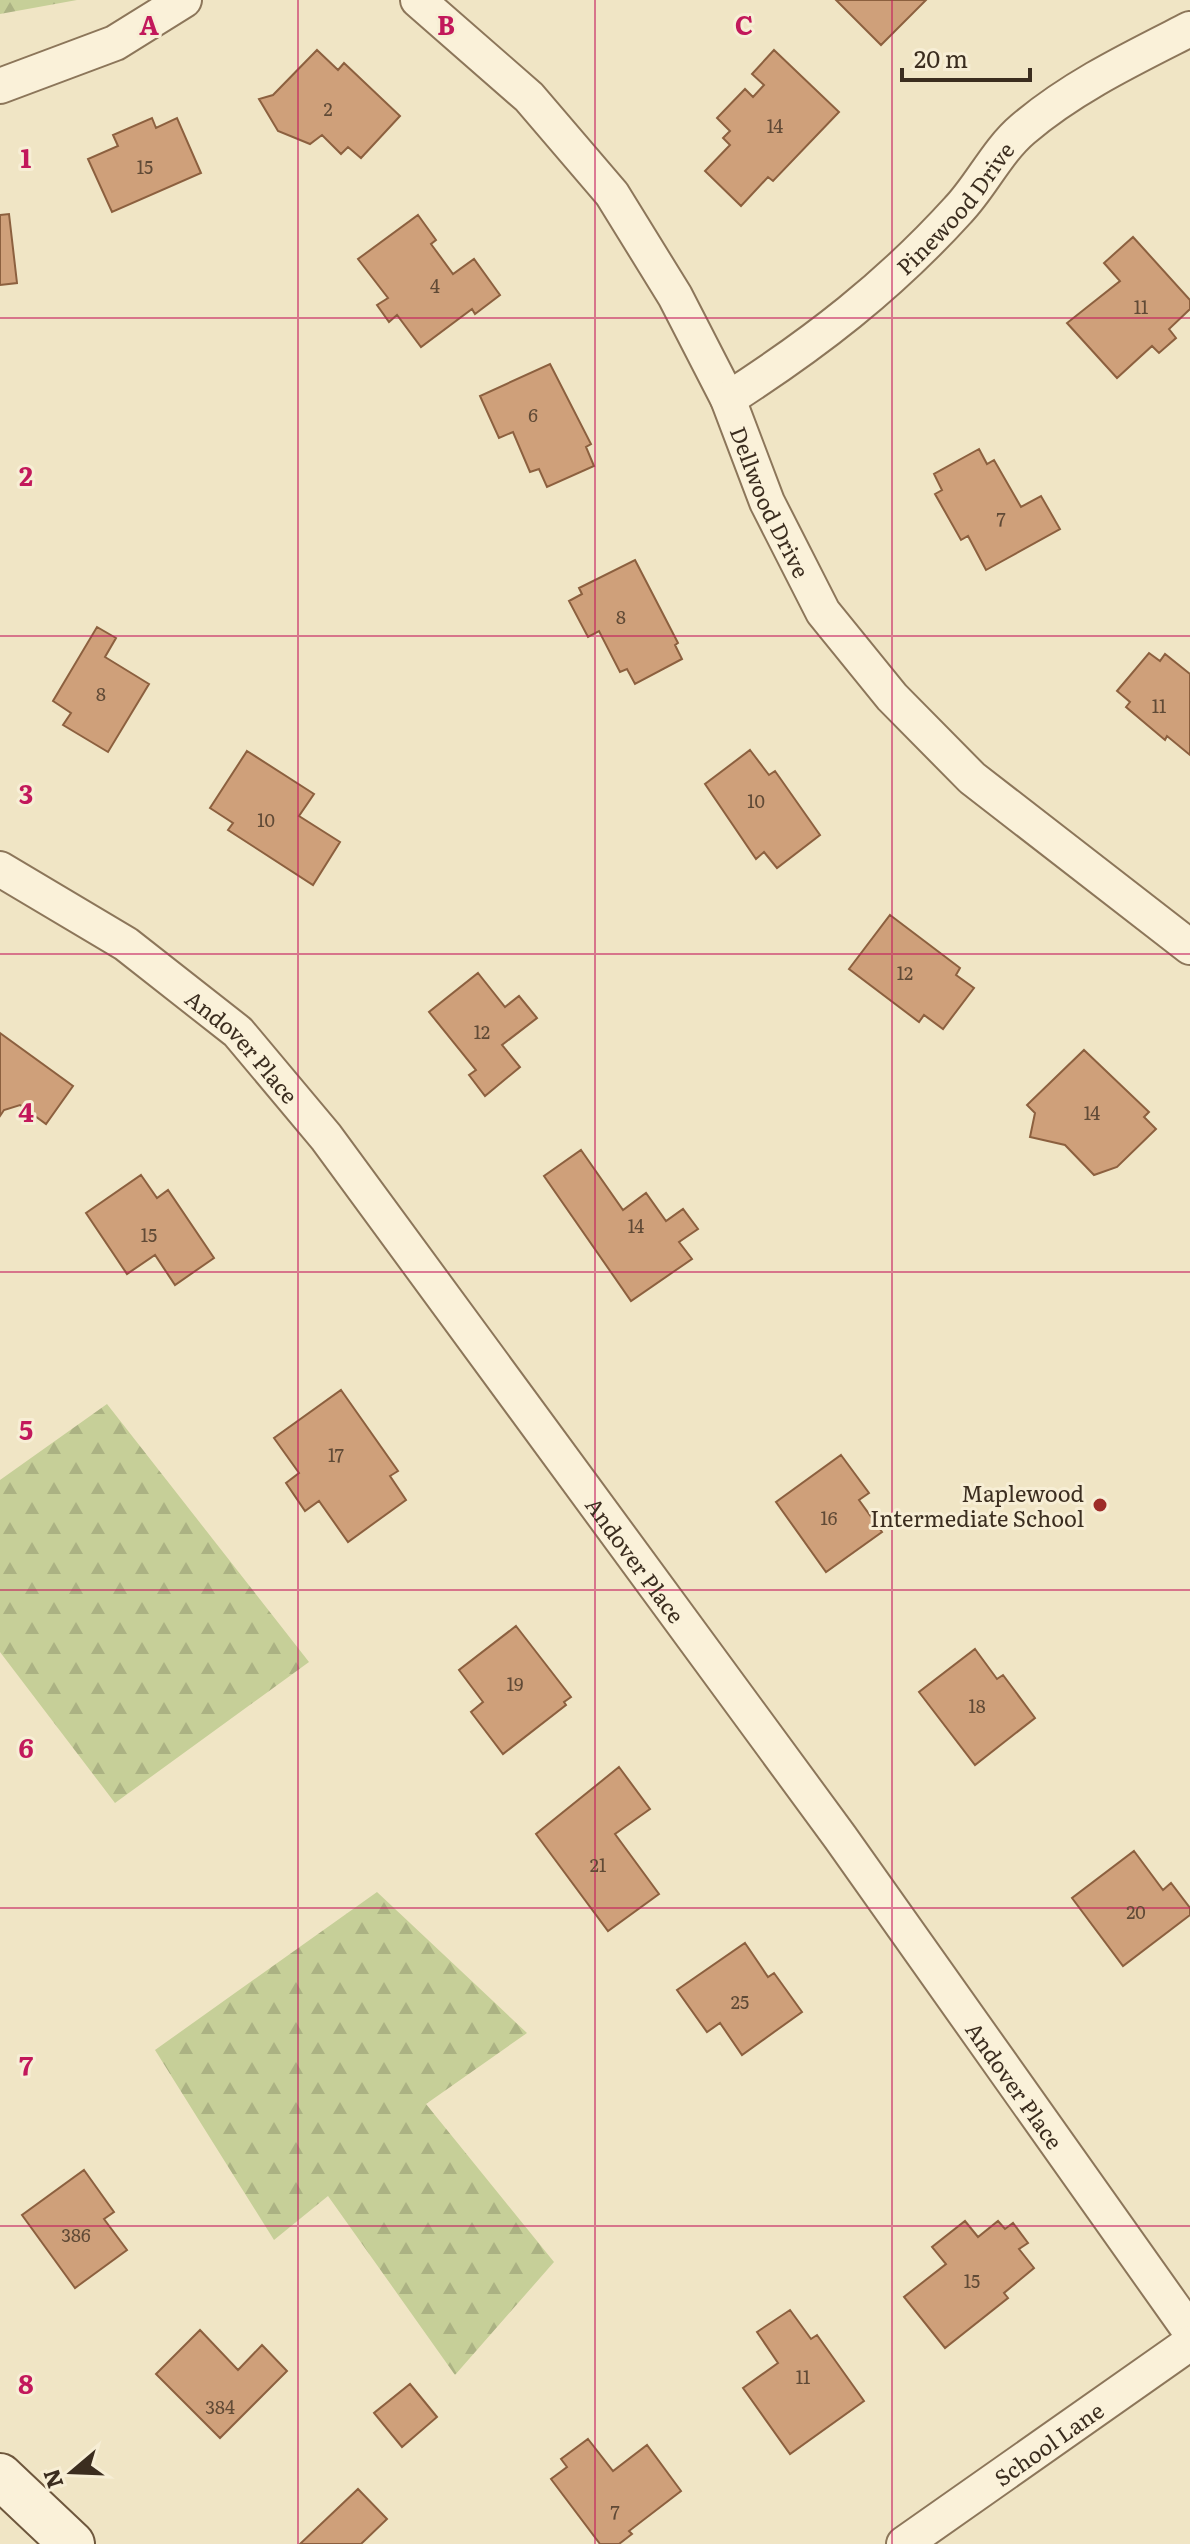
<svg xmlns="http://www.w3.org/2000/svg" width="1190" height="2544" viewBox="0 0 1190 2544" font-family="Literata,serif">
<defs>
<pattern id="forest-firs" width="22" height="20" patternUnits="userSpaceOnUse" patternTransform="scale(2)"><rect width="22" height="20" fill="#c6cf98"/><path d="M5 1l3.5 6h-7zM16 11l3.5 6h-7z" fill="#abb283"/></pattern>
</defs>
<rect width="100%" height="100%" fill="#f0e5c5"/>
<path fill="url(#forest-firs)" d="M 0,0 L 77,0 L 0,14 Z
M 107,1404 L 309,1662 L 115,1803 L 0,1652 L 0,1480 Z
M 377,1892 L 527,2033 L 426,2104 L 554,2262 L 455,2375 L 328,2196 L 274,2240 L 155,2050 Z"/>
<path fill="#cfa07a" stroke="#8c603f" stroke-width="2" d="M 836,0 L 926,0 L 881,45 Z
M 317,50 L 338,70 L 344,63 L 400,116 L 361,158 L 348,147 L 341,154 L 322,135 L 310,144 L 278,131 L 259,99 L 273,95 Z
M 774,50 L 839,112 L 773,181 L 768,177 L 741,206 L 705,171 L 730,145 L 723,138 L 730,131 L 717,118 L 745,89 L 753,97 L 764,85 L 752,74 Z
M 152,118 L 156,128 L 177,118 L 201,173 L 112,212 L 88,159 L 118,146 L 113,135 Z
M 9,214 L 17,283 L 0,285 L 0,215 Z
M 418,215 L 436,240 L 431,244 L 453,274 L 474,259 L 500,295 L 475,314 L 472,309 L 421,347 L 397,315 L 389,322 L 377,305 L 388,298 L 358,259 Z
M 1133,237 L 1190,300 L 1190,309 L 1169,329 L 1176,338 L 1159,353 L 1152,346 L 1117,378 L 1067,323 L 1120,281 L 1104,263 Z
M 550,364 L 591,444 L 586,447 L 594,466 L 547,487 L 539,469 L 530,472 L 513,432 L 499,438 L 480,396 Z
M 979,449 L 987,464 L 994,460 L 1021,507 L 1041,496 L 1060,529 L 986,570 L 968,536 L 961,540 L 935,494 L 942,490 L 934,474 Z
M 635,560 L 678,643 L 675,645 L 682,659 L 635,684 L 627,669 L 620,672 L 599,631 L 588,637 L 569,601 L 582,594 L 579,588 Z
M 97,627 L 116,638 L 105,657 L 149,684 L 108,752 L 63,725 L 71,713 L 53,701 Z
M 1149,653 L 1160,661 L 1165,654 L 1190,674 L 1190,755 L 1167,736 L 1165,740 L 1126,707 L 1130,702 L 1117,691 Z
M 750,750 L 769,775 L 775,771 L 820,835 L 777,868 L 764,852 L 756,859 L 705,784 Z
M 247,751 L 314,794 L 299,816 L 340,842 L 313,885 L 228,830 L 233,823 L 210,808 Z
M 890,915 L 960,968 L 956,975 L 974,988 L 943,1029 L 924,1015 L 919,1022 L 849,969 Z
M 478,973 L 505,1007 L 519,996 L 537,1018 L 502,1045 L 520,1067 L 485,1096 L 469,1075 L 476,1070 L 429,1012 Z
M 0,1033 L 73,1086 L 46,1124 L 20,1105 L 4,1110 L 0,1116 Z
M 1084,1050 L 1149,1112 L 1144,1117 L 1156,1129 L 1117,1167 L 1094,1175 L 1065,1145 L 1030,1137 L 1035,1113 L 1027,1105 Z
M 581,1150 L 623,1210 L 646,1193 L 666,1221 L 683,1209 L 698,1229 L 679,1242 L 692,1259 L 631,1301 L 544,1176 Z
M 141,1175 L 157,1198 L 168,1190 L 214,1258 L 175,1285 L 155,1255 L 127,1274 L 86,1213 Z
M 341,1390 L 398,1471 L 390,1476 L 406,1500 L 348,1542 L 319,1501 L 305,1511 L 286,1483 L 299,1473 L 274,1438 Z
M 841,1455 L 869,1493 L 859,1500 L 882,1532 L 826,1572 L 776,1502 Z
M 516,1626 L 571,1697 L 564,1702 L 566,1705 L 503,1754 L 471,1712 L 483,1702 L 459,1670 Z
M 975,1649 L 997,1679 L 1003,1675 L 1035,1718 L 975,1765 L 919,1692 Z
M 619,1767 L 650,1809 L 615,1834 L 659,1894 L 608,1931 L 536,1834 Z
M 1134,1851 L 1163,1890 L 1171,1883 L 1190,1908 L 1190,1915 L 1123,1966 L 1072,1898 Z
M 745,1943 L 768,1977 L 774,1973 L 802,2012 L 742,2055 L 720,2023 L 707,2032 L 677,1990 Z
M 84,2170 L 114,2212 L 104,2219 L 127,2250 L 75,2288 L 22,2215 Z
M 965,2221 L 978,2237 L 998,2221 L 1005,2229 L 1013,2223 L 1028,2243 L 1019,2249 L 1034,2268 L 1004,2293 L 1008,2298 L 945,2348 L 904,2297 L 946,2264 L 932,2247 Z
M 790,2310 L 811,2339 L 817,2335 L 864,2401 L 790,2454 L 743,2388 L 778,2363 L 757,2332 Z
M 200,2330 L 238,2370 L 262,2345 L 287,2371 L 220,2438 L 156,2374 Z
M 410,2384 L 437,2417 L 402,2447 L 374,2413 Z
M 588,2439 L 613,2471 L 647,2445 L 681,2491 L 629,2531 L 632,2534 L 619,2544 L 600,2544 L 551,2479 L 567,2467 L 561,2459 Z
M 358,2489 L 387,2519 L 361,2544 L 300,2544 Z"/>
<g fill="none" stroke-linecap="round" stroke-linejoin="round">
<g stroke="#8c765a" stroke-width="38">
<g id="street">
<path id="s1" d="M 418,0 L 529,97 L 612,194 L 675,296 L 728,399 L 767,502 L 823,612 L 892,697 L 972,778 L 1190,947"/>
<path d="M 0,86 L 115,43 L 184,0"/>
<path id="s2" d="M 728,399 C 815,343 888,287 958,210 C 981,186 997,151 1023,129 C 1072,87 1133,58 1190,29"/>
<path id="s3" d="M 0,869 L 126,944 L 238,1032 L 326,1137 L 840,1837 L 1190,2331"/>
<path id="s4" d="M 904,2544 L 1190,2343"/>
</g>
</g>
<g stroke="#6e573d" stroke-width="48">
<path id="secondary" d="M 0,2476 L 72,2544"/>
</g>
<use href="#street" stroke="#faf1d9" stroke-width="34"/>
<use href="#secondary" stroke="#faf1d9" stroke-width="44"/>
</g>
<path fill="none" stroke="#c2185b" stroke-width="2" stroke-opacity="0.55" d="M 298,0 L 298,2544M 595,0 L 595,2544M 892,0 L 892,2544M 0,318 L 1190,318M 0,636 L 1190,636M 0,954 L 1190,954M 0,1272 L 1190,1272M 0,1590 L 1190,1590M 0,1908 L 1190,1908M 0,2226 L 1190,2226"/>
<circle fill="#9d2b28" stroke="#f7eed5" stroke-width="3" cx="1100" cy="1505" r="8"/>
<g text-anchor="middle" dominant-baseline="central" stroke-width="6" stroke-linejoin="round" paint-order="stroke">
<g font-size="18" fill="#604a36">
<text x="328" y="108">2</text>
<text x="775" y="125">14</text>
<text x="145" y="166">15</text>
<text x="435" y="285">4</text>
<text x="1141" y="306">11</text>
<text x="533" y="414">6</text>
<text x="1001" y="518">7</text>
<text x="621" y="616">8</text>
<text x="101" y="693">8</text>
<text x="1159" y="705">11</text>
<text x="756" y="800">10</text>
<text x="266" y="819">10</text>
<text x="905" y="972">12</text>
<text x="482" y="1031">12</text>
<text x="1092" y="1112">14</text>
<text x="636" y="1225">14</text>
<text x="149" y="1234">15</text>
<text x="336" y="1454">17</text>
<text x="829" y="1517">16</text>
<text x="515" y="1683">19</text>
<text x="977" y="1705">18</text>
<text x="598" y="1864">21</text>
<text x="1136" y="1911">20</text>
<text x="740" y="2001">25</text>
<text x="76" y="2234">386</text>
<text x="972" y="2280">15</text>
<text x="803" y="2376">11</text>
<text x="220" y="2406">384</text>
<text x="615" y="2511">7</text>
</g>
<g font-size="22" fill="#3b2d1f" stroke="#f7eed5">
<text stroke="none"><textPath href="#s2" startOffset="298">Pinewood Drive</textPath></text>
<text stroke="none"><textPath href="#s1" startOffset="622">Dellwood Drive</textPath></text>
<text stroke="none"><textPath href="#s3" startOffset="302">Andover Place</textPath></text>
<text stroke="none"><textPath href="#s3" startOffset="950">Andover Place</textPath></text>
<text stroke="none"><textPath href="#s3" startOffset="1598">Andover Place</textPath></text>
<text stroke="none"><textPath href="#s4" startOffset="176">School Lane</textPath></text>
</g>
<g font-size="22" fill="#3b2d1f" stroke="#f7eed5" text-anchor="end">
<text x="1084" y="1492">Maplewood<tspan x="1084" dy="25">Intermediate School</tspan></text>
</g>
</g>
<g font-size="26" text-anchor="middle" font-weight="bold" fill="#c2185b" stroke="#f7eed5" stroke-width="6" stroke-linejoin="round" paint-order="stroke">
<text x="149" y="35">A</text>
<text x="446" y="35">B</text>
<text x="744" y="35">C</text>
<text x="26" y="168">1</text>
<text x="26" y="486">2</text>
<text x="26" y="804">3</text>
<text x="26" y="1122">4</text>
<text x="26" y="1440">5</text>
<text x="26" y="1758">6</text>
<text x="26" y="2076">7</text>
<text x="26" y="2394">8</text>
</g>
<g transform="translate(72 2472) rotate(251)" stroke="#f7eed5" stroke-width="6" paint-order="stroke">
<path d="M0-6L14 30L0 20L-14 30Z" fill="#3b2d1f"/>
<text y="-12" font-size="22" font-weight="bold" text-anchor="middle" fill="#3b2d1f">N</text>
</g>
<path d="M902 68v12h128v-12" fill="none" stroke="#3b2d1f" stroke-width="4"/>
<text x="914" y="68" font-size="24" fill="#3b2d1f" stroke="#f7eed5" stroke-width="6" paint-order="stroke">20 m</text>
</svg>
